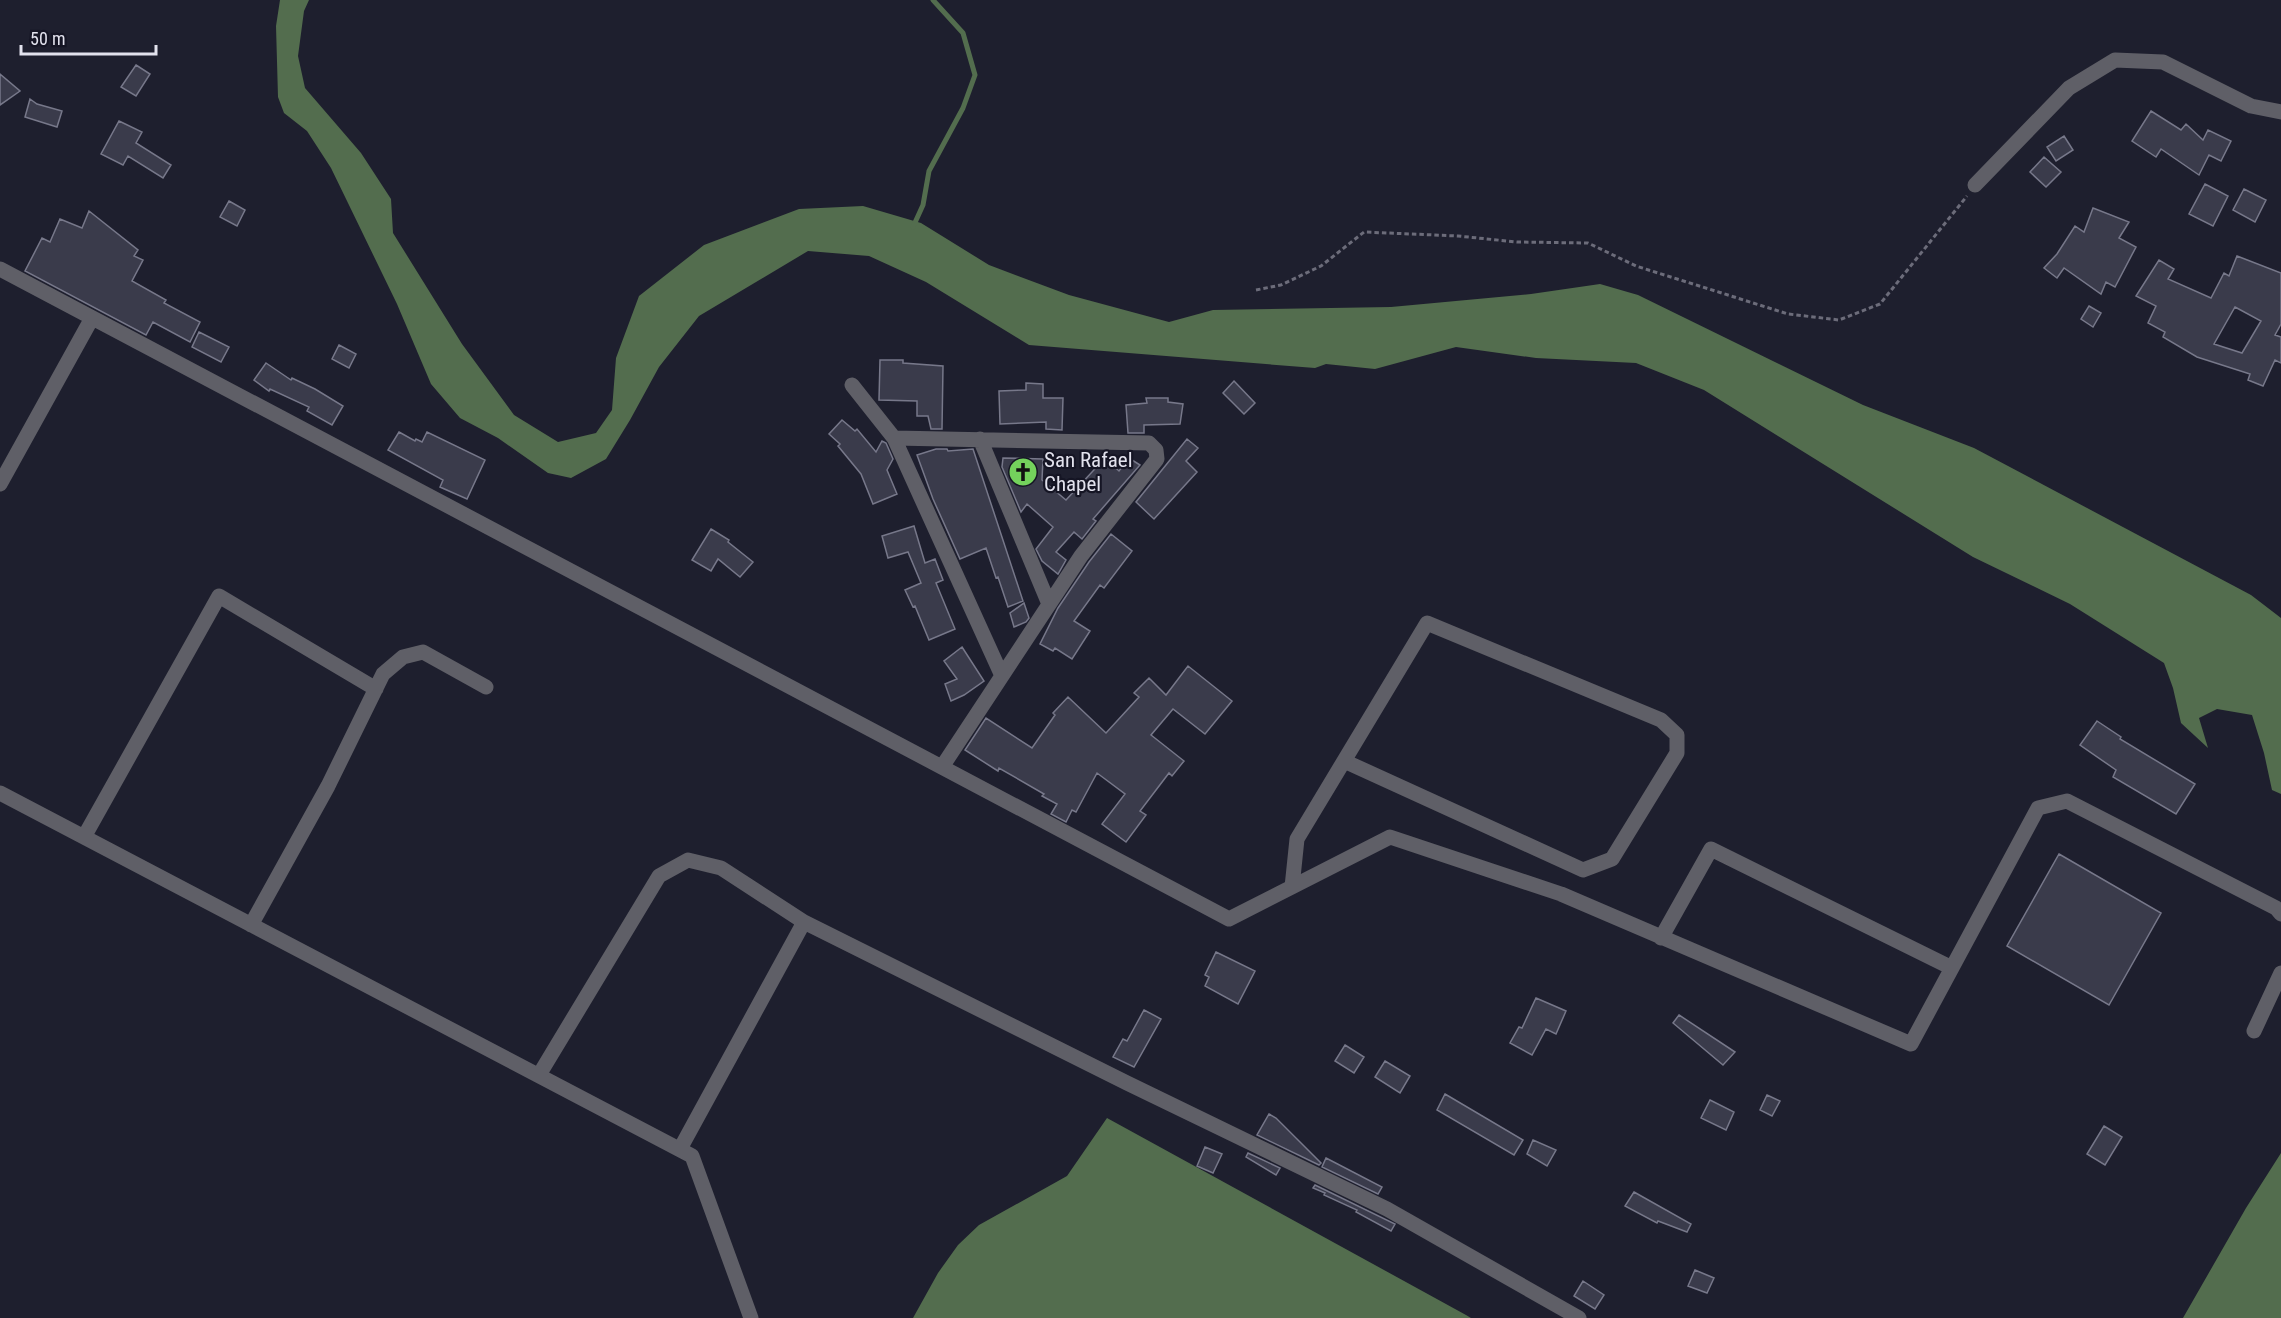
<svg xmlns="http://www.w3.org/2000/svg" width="2281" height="1318" viewBox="0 0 2281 1318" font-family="'Roboto Condensed',sans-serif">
<rect width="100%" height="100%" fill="#1e1f2e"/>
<path fill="#536d4e" d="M 280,0 L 309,0 L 304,11 L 298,56 L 305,88 L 361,153 L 391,199 L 393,233 L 462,344 L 514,415 L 558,442 L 596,433 L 612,410 L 616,358 L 639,296 L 704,245 L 799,209 L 863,206 L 921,223 L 989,265 L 1069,295 L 1169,322 L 1213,310 L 1391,307 L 1531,294 L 1600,284 L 1638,295 L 1863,405 L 1974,448 L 2251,595 L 2281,618 L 2281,794 L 2272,790 L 2264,753 L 2252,715 L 2217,709 L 2199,718 L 2208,748 L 2181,723 L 2173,688 L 2164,663 L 2070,604 L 1973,557 L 1704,390 L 1636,363 L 1536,358 L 1456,347 L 1375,369 L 1326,364 L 1315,368 L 1029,345 L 926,282 L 869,256 L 808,251 L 699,316 L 659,367 L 630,420 L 606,459 L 571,478 L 548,473 L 498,438 L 460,418 L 431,384 L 397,304 L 331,168 L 307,131 L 284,113 L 278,97 L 276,26 Z
M 1107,1118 L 1466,1315 L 1471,1318 L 913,1318 L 938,1273 L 958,1245 L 979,1225 L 1067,1176 Z
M 2281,1153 L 2281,1318 L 2183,1318 L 2246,1208 Z"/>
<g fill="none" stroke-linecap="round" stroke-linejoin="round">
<path stroke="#536d4e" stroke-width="5" d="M 913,227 L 923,205 L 929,171 L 963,108 L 975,75 L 963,33 L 933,0"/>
</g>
<path fill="#3a3b4b" stroke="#77788a" stroke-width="1.5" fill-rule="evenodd" d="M 136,65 L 150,74 L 136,96 L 121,87 Z
M 0,74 L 20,91 L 0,105 Z
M 30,99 L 37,104 L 62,111 L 57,127 L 25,117 Z
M 2151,111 L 2181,130 L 2186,124 L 2203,140 L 2208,130 L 2231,141 L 2221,161 L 2209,155 L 2199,175 L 2161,149 L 2156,157 L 2132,141 Z
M 119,121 L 142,132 L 136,143 L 171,165 L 163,178 L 128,156 L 123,165 L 101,154 Z
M 2064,136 L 2073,150 L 2056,161 L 2047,147 Z
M 2044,157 L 2061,172 L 2046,187 L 2030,172 Z
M 2205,184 L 2228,196 L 2213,226 L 2189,214 Z
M 2244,189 L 2266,200 L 2255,222 L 2233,210 Z
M 229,201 L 245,210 L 237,226 L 220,217 Z
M 2093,208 L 2129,222 L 2119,238 L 2136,247 L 2115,287 L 2106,282 L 2101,294 L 2064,268 L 2057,278 L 2044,268 L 2057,254 L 2075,226 L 2084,232 Z
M 89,211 L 138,250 L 134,256 L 143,260 L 132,281 L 166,300 L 164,303 L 200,322 L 190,342 L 153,322 L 146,335 L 25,271 L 42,238 L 50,242 L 60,219 L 82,228 Z
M 2237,256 L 2281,273 L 2281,324 L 2275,335 L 2281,337 L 2281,363 L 2275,360 L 2263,386 L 2248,380 L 2250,374 L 2197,357 L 2163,337 L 2165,332 L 2148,323 L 2156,306 L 2136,296 L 2159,260 L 2174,269 L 2168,279 L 2211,298 L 2224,273 L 2229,276 ZM 2235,307 L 2261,321 L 2242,353 L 2214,344 Z
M 2089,306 L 2101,313 L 2093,327 L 2081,319 Z
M 199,332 L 229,347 L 221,362 L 192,347 Z
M 339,345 L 356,354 L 349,368 L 332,359 Z
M 880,360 L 903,360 L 903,363 L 943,366 L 942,429 L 931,429 L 928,416 L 917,416 L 917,401 L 879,400 Z
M 266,363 L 291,380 L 292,378 L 315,389 L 343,406 L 332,425 L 307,411 L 309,407 L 270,389 L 269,391 L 254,380 Z
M 1234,381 L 1255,403 L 1244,414 L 1223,393 Z
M 1026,383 L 1043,384 L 1043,398 L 1063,398 L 1062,430 L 1046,429 L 1046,422 L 1000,424 L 999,391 L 1026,390 Z
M 1146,398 L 1168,398 L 1168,402 L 1183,404 L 1180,424 L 1144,425 L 1144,433 L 1128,433 L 1126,405 L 1147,403 Z
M 842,420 L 855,431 L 857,429 L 876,452 L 882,441 L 886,443 L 893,459 L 887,470 L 897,494 L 873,504 L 861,474 L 838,446 L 840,444 L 829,434 Z
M 399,432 L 415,441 L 416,439 L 422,442 L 427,432 L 485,460 L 467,499 L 440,487 L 443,480 L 388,450 Z
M 1187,439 L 1198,448 L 1186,461 L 1197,472 L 1154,519 L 1136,502 Z
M 936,449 L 947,449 L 948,451 L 973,449 L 1023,601 L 1008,607 L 998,577 L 996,578 L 986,548 L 960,559 L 933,499 L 917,455 Z
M 1003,458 L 1043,459 L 1042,480 L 1066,500 L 1105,458 L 1119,471 L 1129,458 L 1140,465 L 1093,519 L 1096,521 L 1082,539 L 1074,532 L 1056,552 L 1066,560 L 1058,574 L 1042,561 L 1036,549 L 1053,527 L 1027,504 L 1021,512 L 1002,467 Z
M 914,526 L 925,563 L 935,559 L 943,580 L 936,583 L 955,629 L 929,640 L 915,606 L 913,607 L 905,590 L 921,583 L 908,552 L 888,558 L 882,536 Z
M 711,529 L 729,540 L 728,542 L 753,562 L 740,577 L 718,559 L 711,571 L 692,560 Z
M 1111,534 L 1132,551 L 1104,588 L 1100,585 L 1074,621 L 1090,631 L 1072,659 L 1055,648 L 1053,651 L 1040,644 L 1058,608 L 1089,562 Z
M 1024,603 L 1029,618 L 1026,622 L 1014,627 L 1010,613 Z
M 962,647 L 984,681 L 964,695 L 951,701 L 945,684 L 957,679 L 944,661 Z
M 1188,666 L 1232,701 L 1205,734 L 1173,709 L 1151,735 L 1184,761 L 1172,776 L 1169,773 L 1140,811 L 1146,815 L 1126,842 L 1102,824 L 1125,794 L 1097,773 L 1076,812 L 1072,810 L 1066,822 L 1051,814 L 1057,804 L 1042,796 L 1044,794 L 999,768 L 998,771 L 965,750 L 986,718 L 1032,748 L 1055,715 L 1053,713 L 1068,697 L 1106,733 L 1139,697 L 1134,693 L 1149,678 L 1166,695 Z
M 2097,721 L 2121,737 L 2120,739 L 2195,784 L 2176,814 L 2113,777 L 2116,770 L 2080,745 Z
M 2059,854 L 2161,913 L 2109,1005 L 2007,946 Z
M 1216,952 L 1255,971 L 1238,1004 L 1205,986 L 1209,977 L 1205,975 Z
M 1536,998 L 1566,1011 L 1556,1034 L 1546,1029 L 1532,1055 L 1510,1043 L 1519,1027 L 1522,1028 Z
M 1144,1010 L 1161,1019 L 1134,1067 L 1113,1057 L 1123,1039 L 1127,1041 Z
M 1679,1015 L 1735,1052 L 1723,1065 L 1673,1023 Z
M 1345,1045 L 1364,1057 L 1354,1073 L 1335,1061 Z
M 1385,1061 L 1410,1076 L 1400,1093 L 1375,1077 Z
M 1445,1094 L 1523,1140 L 1514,1155 L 1437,1110 Z
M 1767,1095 L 1780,1101 L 1772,1116 L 1760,1110 Z
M 1710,1100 L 1734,1112 L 1726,1130 L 1701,1118 Z
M 1269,1114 L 1276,1118 L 1321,1163 L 1319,1165 L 1257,1135 Z
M 2104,1126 L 2122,1137 L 2105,1165 L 2087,1154 Z
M 1533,1140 L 1556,1150 L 1547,1166 L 1527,1154 Z
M 1205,1147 L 1222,1154 L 1213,1173 L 1197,1166 Z
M 1248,1153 L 1280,1168 L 1276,1175 L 1246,1157 Z
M 1326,1158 L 1382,1187 L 1378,1194 L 1322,1167 Z
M 1315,1185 L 1395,1224 L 1391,1231 L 1356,1212 L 1357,1210 L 1324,1195 L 1325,1193 L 1313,1188 Z
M 1634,1192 L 1691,1224 L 1687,1232 L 1658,1221 L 1657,1223 L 1625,1206 Z
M 1695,1270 L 1714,1278 L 1707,1293 L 1688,1286 Z
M 1583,1281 L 1604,1295 L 1595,1309 L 1574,1296 Z"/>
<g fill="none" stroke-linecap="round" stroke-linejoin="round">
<path stroke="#6c6c7a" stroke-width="3" stroke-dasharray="4.5 3" stroke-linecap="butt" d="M 1256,290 L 1281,285 L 1321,266 L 1364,232 L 1458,236 L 1517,242 L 1588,243 L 1636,266 L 1788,314 L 1839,320 L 1880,304 L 1967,196"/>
<path stroke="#5f5f67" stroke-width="15" d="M 1975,185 L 2069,88 L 2115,60 L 2163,62 L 2251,106 L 2281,112
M 0,269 L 1229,919 L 1390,837 L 1561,894 L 1911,1044 L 2038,808 L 2067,801 L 2276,908 L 2281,914
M 852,385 L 894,438
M 980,439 L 1049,604
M 0,484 L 92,318
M 942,767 L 1081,556 L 1157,459 L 1156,450 L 1149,443 L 894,438 L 1002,676
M 0,793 L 692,1156 L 751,1318
M 84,837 L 219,596 L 376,689
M 1292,887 L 1297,839 L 1427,623 L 1661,720 L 1677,735 L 1677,753 L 1612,859 L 1583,870 L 1344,761
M 251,925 L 328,786 L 383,674 L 403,657 L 423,652 L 486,687
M 1661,938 L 1711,849 L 1952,968
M 2254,1031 L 2281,973
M 539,1075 L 659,876 L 688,860 L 721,868 L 804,922
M 680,1149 L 804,922 L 1127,1083 L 1387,1209 L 1579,1318"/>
</g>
<defs>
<g id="church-disc" transform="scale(1.5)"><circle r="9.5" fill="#74d25c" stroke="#151524"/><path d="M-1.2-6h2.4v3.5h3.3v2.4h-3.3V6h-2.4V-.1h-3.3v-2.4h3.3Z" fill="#111"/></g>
</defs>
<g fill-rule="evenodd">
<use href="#church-disc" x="1023" y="472"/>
</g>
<g text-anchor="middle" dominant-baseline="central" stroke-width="4.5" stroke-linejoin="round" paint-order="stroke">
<g font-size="21" fill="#e2e2ed" stroke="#151524" text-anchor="start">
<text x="1044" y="460">San Rafael<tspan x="1044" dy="24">Chapel</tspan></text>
</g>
</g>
<path d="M21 45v9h135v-9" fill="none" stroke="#e2e2ed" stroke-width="3"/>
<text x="30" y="45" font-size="18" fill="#e2e2ed" stroke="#151524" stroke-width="4.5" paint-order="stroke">50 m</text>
</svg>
